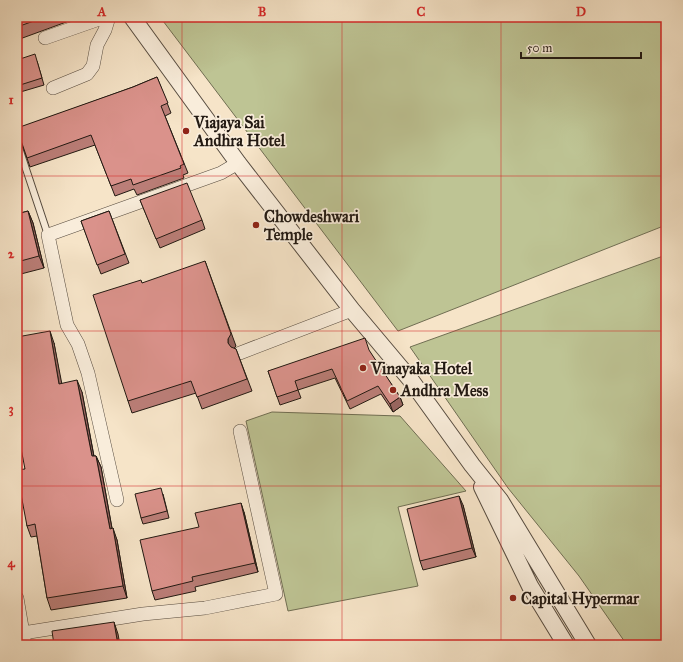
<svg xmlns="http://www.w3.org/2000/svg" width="683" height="662" viewBox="0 0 683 662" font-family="'IM FELL Great Primer',serif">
<rect width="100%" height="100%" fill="#f6e4c8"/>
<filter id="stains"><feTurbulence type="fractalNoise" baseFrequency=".005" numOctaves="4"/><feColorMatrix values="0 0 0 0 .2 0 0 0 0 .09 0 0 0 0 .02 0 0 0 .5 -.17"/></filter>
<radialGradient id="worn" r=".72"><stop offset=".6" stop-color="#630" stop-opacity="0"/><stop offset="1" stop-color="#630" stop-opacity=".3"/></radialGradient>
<path fill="#bec494" stroke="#706e53" d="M 160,17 L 666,17 L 666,225 L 398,331 Z
M 666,255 L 666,645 L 627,645 L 579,576 L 508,488 L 410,347 Z
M 272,412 L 400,416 L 466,491 L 398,507 L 418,586 L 288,611 L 246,421 Z"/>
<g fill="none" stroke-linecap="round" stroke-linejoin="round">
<g stroke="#574c40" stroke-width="8">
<path id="service" d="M 17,142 L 48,235"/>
</g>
<g stroke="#574c40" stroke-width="14">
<path id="minor" d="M 45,38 L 105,17
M 53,88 L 87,74 L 93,66 L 97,45 L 105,30 L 109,17
M 240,353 L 352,310
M 117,500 L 88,373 L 78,344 L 67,325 L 48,235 L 221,173 L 238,163
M 17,598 L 25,645
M 23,633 L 143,614 L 205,608 L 276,594 L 240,431"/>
</g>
<g stroke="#574c40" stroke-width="18">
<path id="tertiary" d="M 132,17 L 238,163 L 352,310 L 410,379 L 472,465 L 500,500 L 588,645
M 482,487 L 530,586 L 566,645"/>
</g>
<use href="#service" stroke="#f9eddb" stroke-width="6"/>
<use href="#minor" stroke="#f9eddb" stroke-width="13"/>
<use href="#tertiary" stroke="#f9eddb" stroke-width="16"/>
</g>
<path fill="#bb7e78" stroke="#221912" d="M 17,17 L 80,17 L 17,40 Z
M 17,60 L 37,61 L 44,85 L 17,93 Z
M 157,77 L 171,113 L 165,116 L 188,173 L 183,175 L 184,178 L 137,195 L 134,189 L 115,196 L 95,145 L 30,167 L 17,129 L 133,87 Z
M 140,200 L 202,220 L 205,229 L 160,248 Z
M 28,211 L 33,223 L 44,268 L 17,275 L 17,214 Z
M 109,211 L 129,263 L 101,274 L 81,221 Z
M 142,283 L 236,346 L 234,348 L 236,349 L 252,391 L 202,409 L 196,393 L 132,413 L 128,401 Z
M 54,343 L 61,383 L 82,392 L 94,456 L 96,456 L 101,467 L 112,528 L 117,540 L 127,598 L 51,610 L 47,598 L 37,536 L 31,537 L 27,526 L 25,469 Z
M 369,351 L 400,397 L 403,405 L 393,412 L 381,394 L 350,409 L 335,378 L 298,390 L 301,398 L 280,405 L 268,371 Z
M 163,494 L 169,518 L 143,524 L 141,518 Z
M 463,505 L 476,557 L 423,570 L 420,561 Z
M 244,512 L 258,572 L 195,587 L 196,591 L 155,600 L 152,591 Z"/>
<path fill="#996661" stroke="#221912" d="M 28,211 L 33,223 L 44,268 L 39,256 Z
M 205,261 L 236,346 L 232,351 L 228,343 L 228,339 Z
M 50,331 L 54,343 L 64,395 L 59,384 Z
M 77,380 L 82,392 L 96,468 L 92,456 Z
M 400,397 L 403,405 L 393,412 L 390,404 Z
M 96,456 L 101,467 L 114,540 L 110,529 Z
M 459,496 L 463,505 L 476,557 L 472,548 Z
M 241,503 L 244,512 L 258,572 L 255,563 Z
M 113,528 L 117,540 L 127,598 L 123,586 Z
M 114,622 L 118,634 L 120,645 L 118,645 Z"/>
<path fill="#da928b" stroke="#221912" d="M 17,17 L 45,17 L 17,27 Z
M 35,54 L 42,78 L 17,86 L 17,60 Z
M 157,77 L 168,103 L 161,106 L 184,164 L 180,166 L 181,168 L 133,185 L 131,179 L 111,186 L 91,135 L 27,158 L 17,129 L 17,128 L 133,87 Z
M 187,183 L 202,220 L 156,239 L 140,200 Z
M 28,211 L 39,256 L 17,262 L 17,214 Z
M 109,211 L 125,254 L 97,265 L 81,221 Z
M 205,261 L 231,334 L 228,339 L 228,343 L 231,347 L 236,349 L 247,379 L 197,397 L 191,381 L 128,401 L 93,295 L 141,280 L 142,283 Z
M 50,331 L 59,384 L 77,380 L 92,456 L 96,456 L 110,529 L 113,528 L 123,586 L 47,598 L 35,524 L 27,526 L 17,473 L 17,470 L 25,469 L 17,428 L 17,337 Z
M 365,338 L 369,350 L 400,397 L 390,404 L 378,386 L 347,401 L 332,369 L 295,381 L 298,390 L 277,397 L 268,371 Z
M 161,488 L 167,511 L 141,518 L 135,494 Z
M 459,496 L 472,548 L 420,561 L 407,509 Z
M 241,503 L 255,563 L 192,577 L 193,581 L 152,591 L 140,540 L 199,527 L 195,513 Z
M 114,622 L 118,645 L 54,645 L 52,631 Z"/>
<path fill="none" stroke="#d62828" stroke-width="1" stroke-opacity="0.55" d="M 182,17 L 182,645M 342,17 L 342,645M 501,17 L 501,645M 17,176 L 666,176M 17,331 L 666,331M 17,486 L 666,486"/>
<g fill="#8f2418" stroke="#f9eddb" stroke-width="1.5">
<circle cx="186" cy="131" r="4"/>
<circle cx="256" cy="225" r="4"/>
<circle cx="363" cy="368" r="4"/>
<circle cx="393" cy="390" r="4"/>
<circle cx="513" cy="598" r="4"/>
</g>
<g text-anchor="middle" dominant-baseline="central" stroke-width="3.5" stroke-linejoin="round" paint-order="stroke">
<g font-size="16" font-weight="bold" fill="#221912" stroke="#f9eddb" text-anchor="start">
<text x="194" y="122">Viajaya Sai<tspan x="194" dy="18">Andhra Hotel</tspan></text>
<text x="264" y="216">Chowdeshwari<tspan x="264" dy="18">Temple</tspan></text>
<text x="371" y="368">Vinayaka Hotel</text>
<text x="401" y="390">Andhra Mess</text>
<text x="521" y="598">Capital Hypermar</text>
</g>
</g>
<rect width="683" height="662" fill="none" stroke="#f6e4c8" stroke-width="44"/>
<path d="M521 52v6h120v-6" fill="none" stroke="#221912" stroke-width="2"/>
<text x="527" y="52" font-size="12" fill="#221912" stroke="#f9eddb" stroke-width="3" paint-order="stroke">50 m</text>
<rect x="22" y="22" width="639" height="618" fill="none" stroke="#d62828" stroke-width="1.5"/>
<g font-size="13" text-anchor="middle" font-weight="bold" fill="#d62828">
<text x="102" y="16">A</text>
<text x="262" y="16">B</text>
<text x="421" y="16">C</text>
<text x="581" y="16">D</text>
<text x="11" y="104">1</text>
<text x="11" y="258">2</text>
<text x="11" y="413">3</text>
<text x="11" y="567">4</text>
</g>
<rect width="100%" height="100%" filter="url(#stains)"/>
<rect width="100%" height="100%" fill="url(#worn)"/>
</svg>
